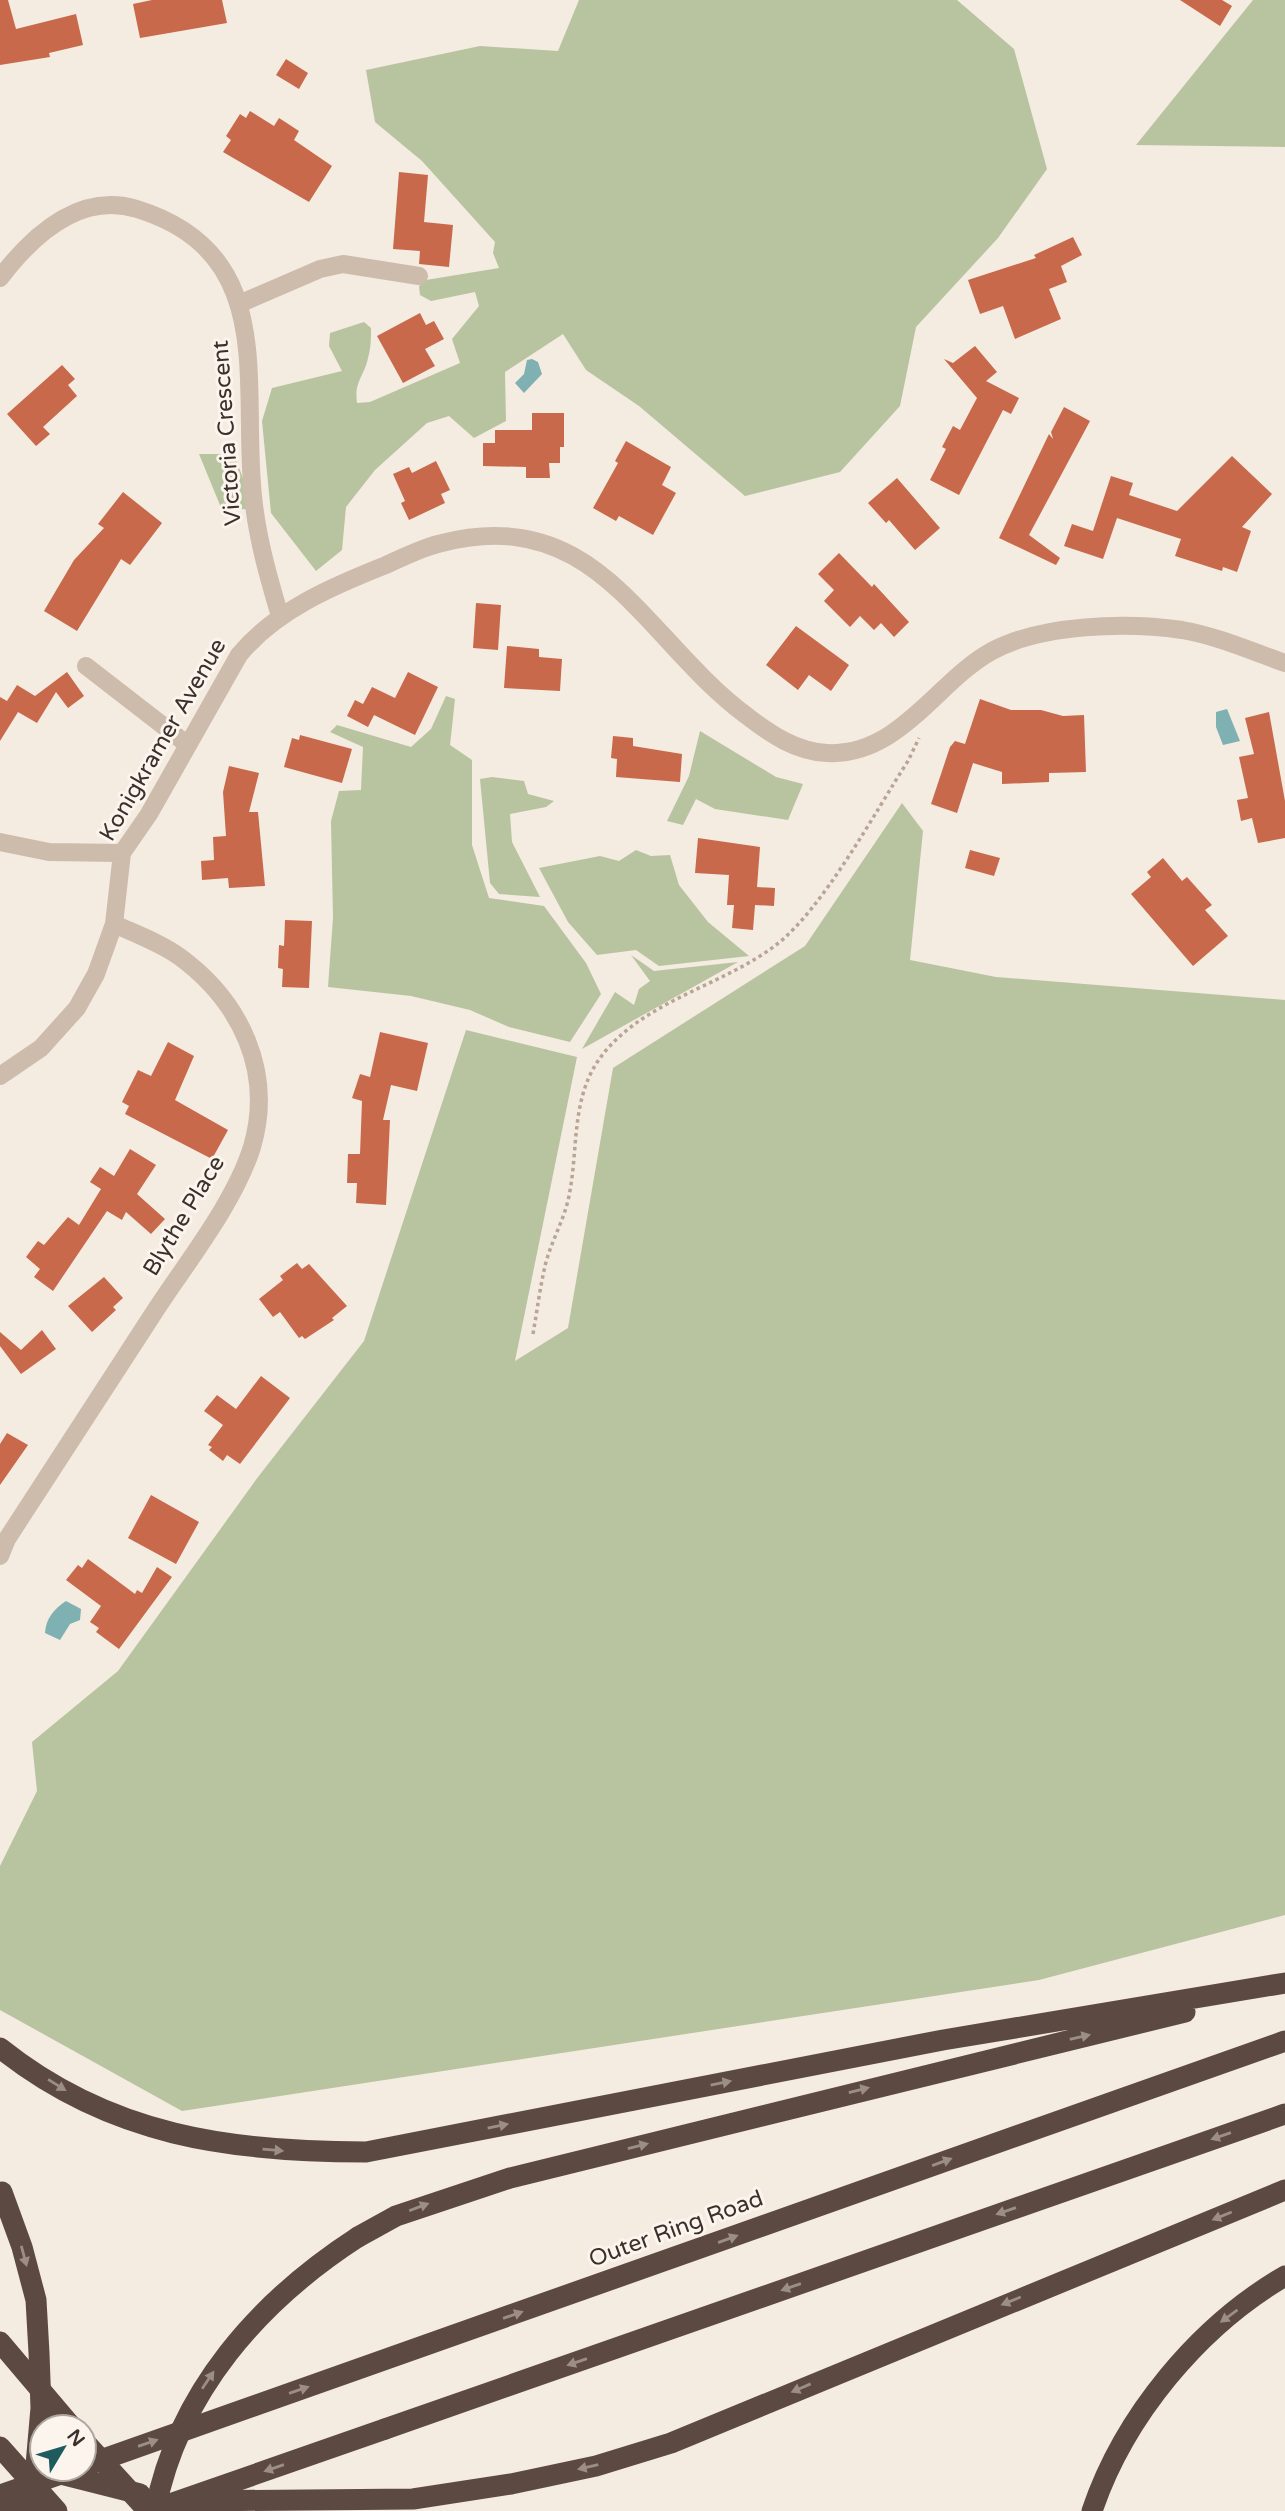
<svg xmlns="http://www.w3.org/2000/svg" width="1285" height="2511" viewBox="0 0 1285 2511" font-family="'Varela Round',sans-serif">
<rect width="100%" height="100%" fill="#f4ebe1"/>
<path fill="#b8c4a0" d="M 579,0 L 957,0 L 1014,49 L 1047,169 L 998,238 L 916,327 L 900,406 L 840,472 L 745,496 L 639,406 L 586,370 L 563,334 L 505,372 L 506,421 L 474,438 L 449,416 L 427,423 L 375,470 L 346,507 L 342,550 L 316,571 L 271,513 L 262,421 L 272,388 L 342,371 L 329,346 L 330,333 L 364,322 L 371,328 C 371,338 371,348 368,358 C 364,377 354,381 357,403 L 370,402 L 460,363 L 452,339 L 479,306 L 475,292 L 431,301 L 420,295 L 419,286 L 426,280 L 499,268 L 493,253 L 495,242 L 422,161 L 375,122 L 366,70 L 480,46 L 558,51 Z
M 1253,0 L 1285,0 L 1285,147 L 1136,145 Z
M 199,454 L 234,454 L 245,484 L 247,509 L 222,510 Z
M 446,696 L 455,699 L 450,745 L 472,760 L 472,845 L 489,898 L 544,906 L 586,963 L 601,994 L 570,1042 L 509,1027 L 470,1010 L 411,996 L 328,987 L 333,918 L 331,821 L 339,791 L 361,790 L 363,747 L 330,732 L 337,725 L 411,747 L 431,729 Z
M 700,731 L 776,777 L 803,784 L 788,820 L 715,809 L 696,799 L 683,825 L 667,821 L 689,776 Z
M 492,777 L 524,781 L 528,794 L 554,801 L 546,807 L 510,814 L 512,842 L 540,897 L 499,894 L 490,883 L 480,779 Z
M 902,803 L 923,831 L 910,960 L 996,977 L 1285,1000 L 1285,1915 L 1039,1980 L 182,2111 L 0,2010 L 0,1866 L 37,1791 L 32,1742 L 118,1671 L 258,1477 L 364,1341 L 466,1030 L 577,1057 L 515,1361 L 568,1328 L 613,1068 L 805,946 Z
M 636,850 L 651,856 L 670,855 L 679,885 L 708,922 L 749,956 L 659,966 L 636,950 L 597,955 L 568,922 L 539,868 L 600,856 L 619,861 Z
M 631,955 L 654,971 L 738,962 L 582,1049 L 615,992 L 634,1005 L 639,989 L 650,981 Z"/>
<path fill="#7fb0b2" d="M 532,359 L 538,362 L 542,374 L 524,393 L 515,383 L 524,374 L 527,360 Z
M 1227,709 L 1240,741 L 1223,745 L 1216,727 L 1216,712 Z
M 66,1601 L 81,1609 L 80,1620 L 70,1624 L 60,1640 L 45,1633 C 46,1618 54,1609 66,1601 Z"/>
<path fill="#c8694b" d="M 0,0 L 8,0 L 16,29 L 76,14 L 83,45 L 49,53 L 50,57 L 0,65 Z
M 152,0 L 222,0 L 227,23 L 140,38 L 133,4 Z
M 1180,0 L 1222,0 L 1232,6 L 1220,26 Z
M 286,59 L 308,73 L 299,89 L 276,75 Z
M 250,111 L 274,126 L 279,118 L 299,131 L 294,140 L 332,166 L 309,202 L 223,152 L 231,140 L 226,136 L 240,114 L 246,118 Z
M 399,172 L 428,175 L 424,222 L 453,225 L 449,267 L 419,264 L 420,251 L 393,249 Z
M 1073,237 L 1082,255 L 1061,266 L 1067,282 L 1049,289 L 1061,319 L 1015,339 L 1003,306 L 980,314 L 968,280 L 1036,258 L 1034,255 Z
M 420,313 L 426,325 L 434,321 L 444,339 L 425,349 L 435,366 L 403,383 L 377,336 Z
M 975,346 L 997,372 L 986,381 L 1019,398 L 1011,414 L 1003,410 L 959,495 L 930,480 L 946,449 L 942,447 L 953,426 L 960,430 L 977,398 L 944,359 L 953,363 Z
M 62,365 L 75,379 L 68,385 L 77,396 L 43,427 L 50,434 L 36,446 L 7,414 Z
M 1064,407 L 1090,421 L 1029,535 L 1060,558 L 1056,565 L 999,538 L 1049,434 L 1053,439 L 1051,432 Z
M 532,413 L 564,413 L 564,447 L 560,447 L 560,463 L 549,463 L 550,478 L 526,478 L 526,467 L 483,466 L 483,443 L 495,443 L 495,430 L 532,430 Z
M 626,441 L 671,467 L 662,485 L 676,493 L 653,535 L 619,516 L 616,521 L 593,508 L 618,463 L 615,461 Z
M 1232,456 L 1272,494 L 1242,527 L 1251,531 L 1237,572 L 1223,567 L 1222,571 L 1175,556 L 1181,539 L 1117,518 L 1103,559 L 1064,546 L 1072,524 L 1093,531 L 1111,476 L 1133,483 L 1129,495 L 1177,511 Z
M 436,461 L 450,490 L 441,494 L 445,503 L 409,520 L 401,503 L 405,501 L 393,474 L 409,467 L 412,473 Z
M 897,478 L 940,528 L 915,550 L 889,520 L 886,523 L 868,503 Z
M 123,492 L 162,523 L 130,565 L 121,559 L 77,631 L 44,611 L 74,560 L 104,528 L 98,524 Z
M 839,553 L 872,587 L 874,584 L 909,622 L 894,637 L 881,623 L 874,630 L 860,616 L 850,627 L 824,601 L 834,590 L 818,574 Z
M 476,603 L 501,605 L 498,650 L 473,648 Z
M 796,626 L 849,665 L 831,691 L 809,675 L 798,690 L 766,665 Z
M 507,646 L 539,649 L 539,657 L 562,659 L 560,691 L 504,688 Z
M 67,672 L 84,696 L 68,708 L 56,692 L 37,723 L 18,712 L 0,741 L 0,697 L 7,701 L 17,685 L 35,696 Z
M 408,672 L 438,687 L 415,735 L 374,715 L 368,727 L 347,716 L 355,700 L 363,704 L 372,687 L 395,698 Z
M 980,699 L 1011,710 L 1041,710 L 1063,716 L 1084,715 L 1086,772 L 1049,773 L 1049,782 L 1002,784 L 1002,772 L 973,763 L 957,813 L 931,804 L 950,747 L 955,741 L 965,744 Z
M 1269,712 L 1285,801 L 1285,838 L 1258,843 L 1252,818 L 1241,821 L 1237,800 L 1248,798 L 1239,757 L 1254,754 L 1245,718 Z
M 300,735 L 352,749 L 342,783 L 284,767 L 292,738 L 299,740 Z
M 613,736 L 633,738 L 633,746 L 682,754 L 680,782 L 616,777 L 617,759 L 611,758 Z
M 229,766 L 259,773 L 249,812 L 258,812 L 265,886 L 229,888 L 228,878 L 202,880 L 201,861 L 214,860 L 213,837 L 226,836 L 223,792 Z
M 698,838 L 760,847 L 757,887 L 775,888 L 774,906 L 755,905 L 753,930 L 732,928 L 734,905 L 727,905 L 729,875 L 695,873 Z
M 970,850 L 1000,858 L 994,876 L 965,868 Z
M 1163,858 L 1182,881 L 1187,877 L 1212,905 L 1205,910 L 1228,936 L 1193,966 L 1131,894 L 1151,877 L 1147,872 Z
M 285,920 L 312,921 L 309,988 L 282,987 L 283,969 L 278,968 L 279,945 L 284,946 Z
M 380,1032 L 428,1043 L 417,1091 L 391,1085 L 383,1120 L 390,1120 L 386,1205 L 356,1203 L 357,1183 L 347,1183 L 348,1154 L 360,1154 L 362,1101 L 352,1098 L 360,1074 L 370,1077 Z
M 168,1042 L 194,1056 L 175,1100 L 228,1130 L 212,1159 L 125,1114 L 129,1106 L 122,1102 L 138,1070 L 151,1076 Z
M 130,1149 L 156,1165 L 137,1194 L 165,1219 L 151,1234 L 126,1212 L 122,1220 L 107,1211 L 53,1291 L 34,1277 L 40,1269 L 26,1257 L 38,1241 L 44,1245 L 68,1217 L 79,1225 L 101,1189 L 90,1182 L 100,1167 L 114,1176 Z
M 297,1263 L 302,1269 L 309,1264 L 347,1306 L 332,1318 L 334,1320 L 305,1339 L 302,1336 L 299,1338 L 280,1312 L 273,1317 L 259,1299 L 283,1280 L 280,1276 Z
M 104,1277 L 123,1298 L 113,1307 L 116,1310 L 92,1332 L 68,1306 Z
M 42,1330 L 56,1349 L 21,1374 L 0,1346 L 0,1332 L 21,1350 Z
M 261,1376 L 290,1398 L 240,1464 L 227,1455 L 223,1461 L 209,1450 L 212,1447 L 208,1445 L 223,1425 L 204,1411 L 217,1395 L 236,1409 Z
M 7,1433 L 28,1445 L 0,1485 L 0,1444 Z
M 151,1495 L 199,1522 L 176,1564 L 128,1538 Z
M 88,1559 L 135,1594 L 137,1590 L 142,1593 L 157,1567 L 172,1577 L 119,1649 L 96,1632 L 99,1628 L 90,1622 L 101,1606 L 66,1580 L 78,1565 L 82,1568 Z"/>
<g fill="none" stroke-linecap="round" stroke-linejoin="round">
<path stroke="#b9a596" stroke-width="3.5" stroke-dasharray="3.5 3.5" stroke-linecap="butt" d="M 533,1334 C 537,1311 540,1288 545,1266 C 551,1241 564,1221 569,1196 C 579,1147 570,1096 603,1054 C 646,1000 722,986 776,945 C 823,909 875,812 908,761 L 919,738"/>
<path stroke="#cdbbac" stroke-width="18" d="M 0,278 C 32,236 79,191 137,209 C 279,253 241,382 253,496 C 257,537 268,576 280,616
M 239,304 L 320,269 L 343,264 L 419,276
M 86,666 L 188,745
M 0,842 L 49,852 L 122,853
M 0,1076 L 41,1048 L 77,1008 L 96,974 L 114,924 L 122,853 L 149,814 L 239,655 C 276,610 333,586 386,565 C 404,557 423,547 442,543 C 598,503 643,639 747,716 C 770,734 797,752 827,753 C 899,757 937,681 992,651 C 1042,624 1127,622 1182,630 C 1217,636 1251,651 1285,663
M 0,1556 L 7,1539 C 57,1463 106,1387 155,1311 C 187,1262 235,1202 252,1147 C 274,1072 241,1002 180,957 C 161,943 136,934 114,924"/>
<path stroke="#5c4a42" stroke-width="21" d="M 0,2048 C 110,2136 231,2152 366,2152 L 943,2040 L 1285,1983
M 358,2237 L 396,2216 L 510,2178 L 1185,2012
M 0,2342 L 72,2427
M 385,2429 L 1285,2114
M 84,2466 L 1285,2041
M 49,2471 L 140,2494
M 182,2501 L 413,2499 L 511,2484 L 596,2466 L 671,2443 L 1285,2190
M 0,2506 L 42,2511
M 1092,2511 C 1124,2416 1199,2326 1285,2276"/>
<path stroke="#5c4a42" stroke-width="21" d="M 2,2192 L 22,2247 L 36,2300 L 39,2353 L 41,2408 L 36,2465 L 19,2511
M 84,2441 L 148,2511
M 0,2447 L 57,2511
M 0,2495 L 75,2469
M 150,2511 L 385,2429
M 155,2511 C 178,2392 259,2301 358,2237"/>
</g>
<defs><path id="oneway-solid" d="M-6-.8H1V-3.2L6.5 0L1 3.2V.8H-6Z" transform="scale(1.75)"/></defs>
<g fill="#9c8e87">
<use href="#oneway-solid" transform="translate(1080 2037) rotate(-13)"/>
<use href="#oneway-solid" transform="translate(721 2083) rotate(-11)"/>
<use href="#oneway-solid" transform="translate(57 2085) rotate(32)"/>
<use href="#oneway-solid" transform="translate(859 2090) rotate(-14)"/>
<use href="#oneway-solid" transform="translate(498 2126) rotate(-11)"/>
<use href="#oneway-solid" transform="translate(1221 2136) rotate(161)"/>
<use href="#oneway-solid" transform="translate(638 2146) rotate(-14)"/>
<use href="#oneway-solid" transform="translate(273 2150) rotate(5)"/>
<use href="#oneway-solid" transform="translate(942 2162) rotate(-20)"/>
<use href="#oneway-solid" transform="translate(419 2207) rotate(-21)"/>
<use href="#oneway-solid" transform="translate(1006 2211) rotate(161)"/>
<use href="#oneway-solid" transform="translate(1222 2216) rotate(158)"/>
<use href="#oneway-solid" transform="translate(728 2239) rotate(-20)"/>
<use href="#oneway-solid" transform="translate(24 2256) rotate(75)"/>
<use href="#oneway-solid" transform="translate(791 2287) rotate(161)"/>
<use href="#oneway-solid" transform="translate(1011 2301) rotate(158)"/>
<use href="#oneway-solid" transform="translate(513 2315) rotate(-19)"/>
<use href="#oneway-solid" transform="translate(1229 2316) rotate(144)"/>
<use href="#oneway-solid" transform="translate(577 2362) rotate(161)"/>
<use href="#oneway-solid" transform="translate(208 2380) rotate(-56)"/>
<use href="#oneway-solid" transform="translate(801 2388) rotate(157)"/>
<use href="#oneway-solid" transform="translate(299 2390) rotate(-19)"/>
<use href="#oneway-solid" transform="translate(148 2443) rotate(-19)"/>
<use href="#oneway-solid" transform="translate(588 2467) rotate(167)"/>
<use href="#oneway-solid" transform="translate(274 2468) rotate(161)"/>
</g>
<g text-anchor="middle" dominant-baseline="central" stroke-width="6" stroke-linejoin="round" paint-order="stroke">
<g font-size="23" fill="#3b302b" stroke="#fbf5ee">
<text transform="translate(227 433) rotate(-94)">Victoria Crescent</text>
<text transform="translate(163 740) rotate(-60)">Konigkramer Avenue</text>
<text transform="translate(184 1216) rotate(-59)">Blythe Place</text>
<text transform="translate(676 2229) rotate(-20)">Outer Ring Road</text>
</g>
</g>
<g transform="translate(63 2448) rotate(52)"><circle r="33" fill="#fbf5ee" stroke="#aea6a0" stroke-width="2"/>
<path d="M0-5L12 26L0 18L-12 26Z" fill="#1f5a5e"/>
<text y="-10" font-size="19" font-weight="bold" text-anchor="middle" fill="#3b302b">N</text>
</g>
</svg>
